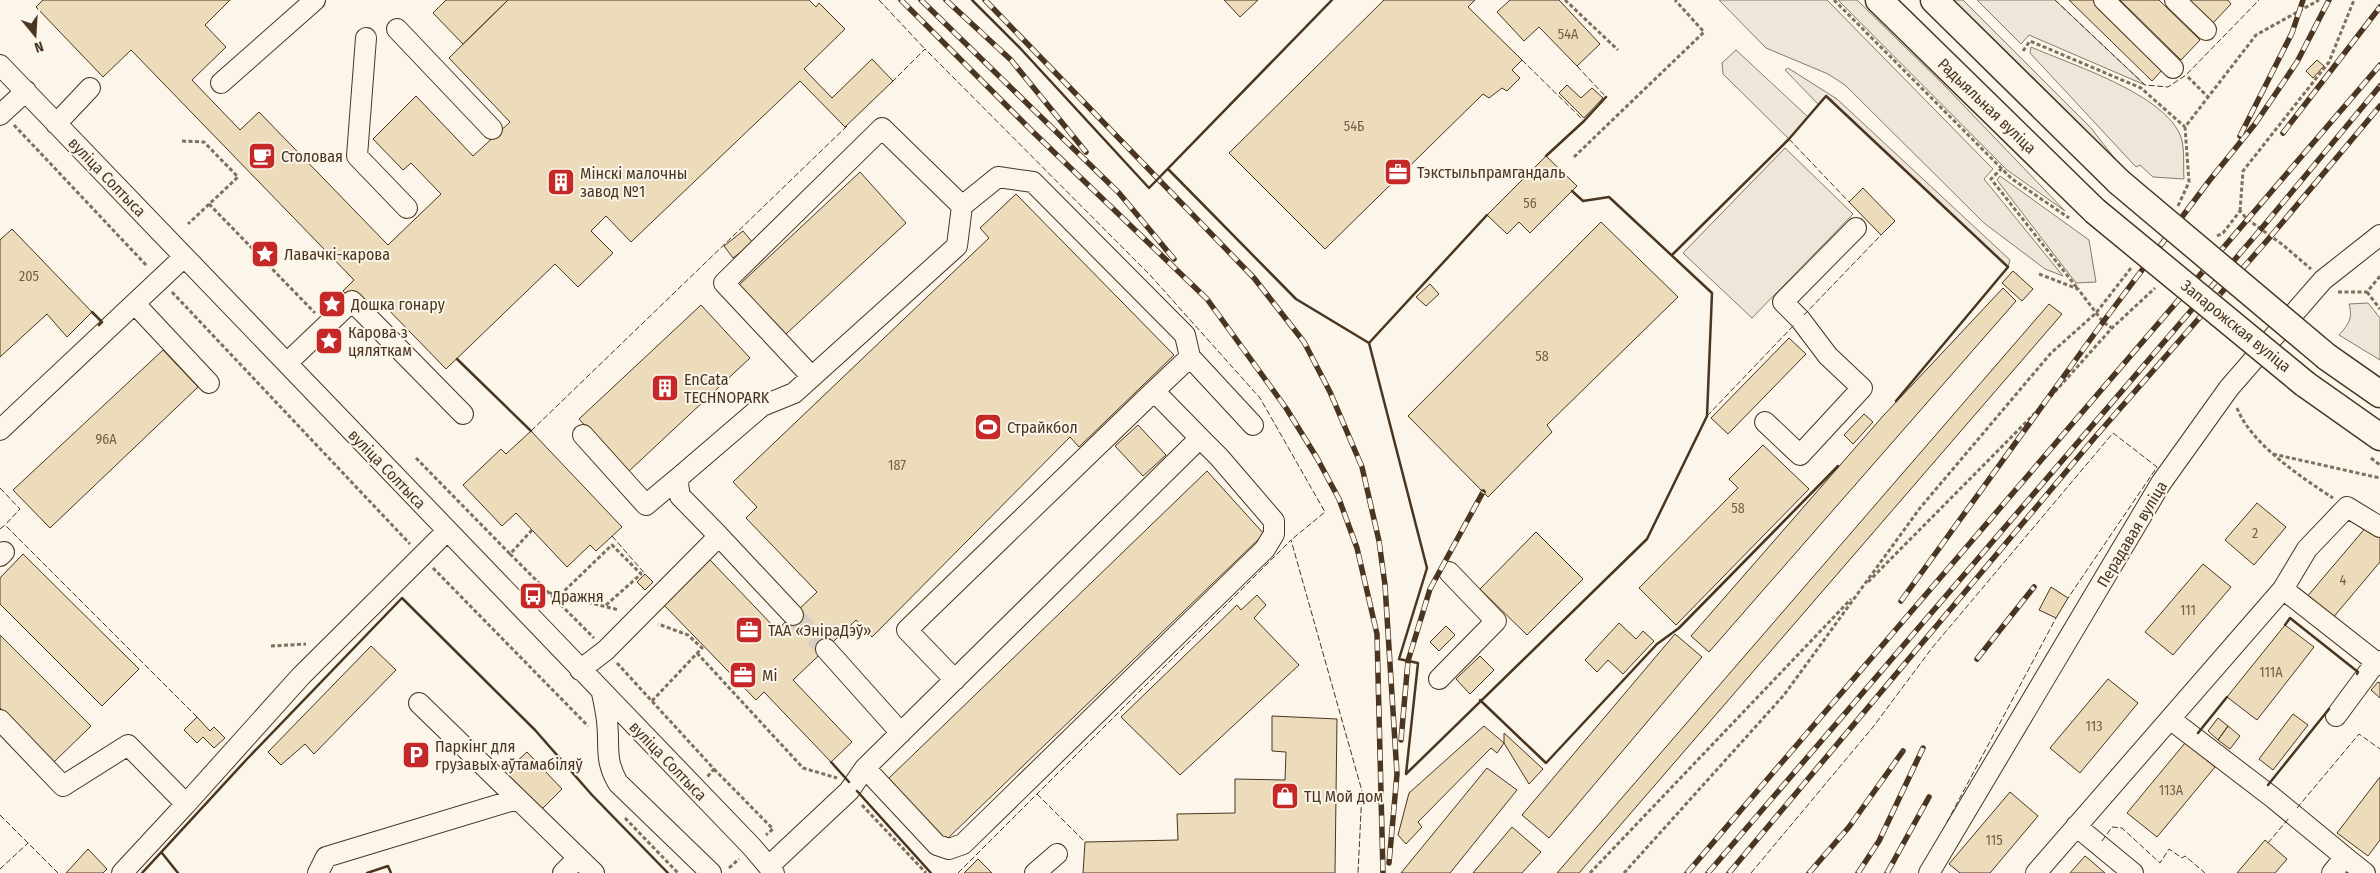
<svg xmlns="http://www.w3.org/2000/svg" width="2380" height="873" viewBox="0 0 2380 873" font-family="'Fira Sans Condensed',sans-serif">
<rect width="100%" height="100%" fill="#fbf6e9"/>
<path fill="#ede6d9" stroke="#887966" d="M 1719,0 L 1827,0 L 1993,169 L 1984,179 L 2063,276 L 2045,269 L 1984,223 L 1845,85 L 1828,74 L 1766,48 Z
M 1838,0 L 1857,0 L 1945,86 L 2065,211 L 2007,170 Z
M 1949,0 L 1963,0 L 2091,128 L 2126,173 Z
M 1977,0 L 2055,0 L 2145,85 L 2029,35 L 2021,44 Z
M 2031,47 C 2072,65 2165,94 2181,137 C 2185,149 2183,167 2184,179 L 2153,177 L 2140,165 L 2136,167 L 2030,53 Z
M 1736,50 L 1808,117 L 1789,139 L 1723,74 L 1722,63 Z
M 1788,68 L 1837,99 L 2010,260 L 2008,267 L 1827,96 L 1819,105 L 1785,70 Z
M 1785,148 L 1853,214 L 1752,318 L 1683,253 Z
M 2000,176 L 2089,240 L 2096,282 L 2076,283 L 1997,180 Z
M 2368,303 L 2380,318 L 2380,360 L 2339,335 C 2349,324 2353,318 2349,304 Z"/>
<path fill="#ecdcbc" stroke="#4a3520" d="M 43,0 L 230,0 L 205,25 L 226,47 L 192,80 L 240,130 L 259,112 L 388,245 L 441,194 L 411,163 L 403,170 L 373,139 L 416,96 L 473,156 L 510,122 L 449,58 L 508,0 L 809,0 L 816,7 L 819,3 L 845,29 L 804,69 L 832,98 L 872,59 L 893,81 L 845,127 L 800,81 L 631,242 L 606,216 L 591,231 L 613,253 L 578,287 L 555,264 L 446,369 L 381,302 L 367,316 L 343,291 L 354,280 L 131,50 L 103,77 L 36,7 Z
M 446,0 L 508,0 L 463,44 L 433,13 Z
M 1224,0 L 1258,0 L 1240,17 Z
M 1384,0 L 1475,0 L 1468,7 L 1522,60 L 1512,70 L 1520,78 L 1507,91 L 1502,88 L 1489,98 L 1483,94 L 1325,249 L 1229,153 Z
M 1510,0 L 1559,0 L 1600,44 L 1577,66 L 1539,27 L 1524,41 L 1497,12 Z
M 2069,0 L 2094,0 L 2164,68 L 2152,81 Z
M 2120,0 L 2159,0 L 2200,40 L 2181,60 Z
M 2188,0 L 2228,0 L 2231,4 L 2212,24 Z
M 2317,60 L 2324,66 L 2313,78 L 2306,71 Z
M 1567,85 L 1581,98 L 1592,88 L 1603,98 L 1584,118 L 1559,93 Z
M 1546,156 L 1577,186 L 1530,233 L 1519,222 L 1507,234 L 1487,215 Z
M 860,172 L 906,223 L 786,334 L 739,285 Z
M 1863,188 L 1895,221 L 1881,235 L 1849,202 Z
M 1016,194 L 1174,355 L 1079,447 L 1070,437 L 872,637 L 856,620 L 793,680 L 852,742 L 831,762 L 764,692 L 756,700 L 663,604 L 710,560 L 777,630 L 817,592 L 746,518 L 757,507 L 733,482 L 989,238 L 980,228 Z
M 1601,222 L 1678,297 L 1547,425 L 1552,432 L 1488,497 L 1408,416 Z
M 12,229 L 92,312 L 67,337 L 47,314 L 0,357 L 0,240 Z
M 743,231 L 753,243 L 733,258 L 724,246 Z
M 2013,271 L 2033,289 L 2022,301 L 2002,283 Z
M 1430,284 L 1439,294 L 1426,306 L 1416,297 Z
M 2003,288 L 2016,301 L 1709,652 L 1691,636 L 1883,416 Z
M 2049,304 L 2062,314 L 1579,873 L 1557,873 Z
M 701,305 L 750,358 L 628,472 L 579,419 Z
M 1789,338 L 1806,354 L 1728,434 L 1711,418 Z
M 163,350 L 198,387 L 50,528 L 13,490 Z
M 1864,414 L 1873,422 L 1853,444 L 1844,435 Z
M 1138,425 L 1166,455 L 1143,476 L 1115,446 Z
M 531,431 L 622,527 L 596,551 L 590,545 L 567,567 L 516,513 L 502,526 L 463,485 L 501,449 L 506,454 Z
M 1763,445 L 1809,489 L 1676,625 L 1639,588 L 1738,488 L 1729,479 Z
M 1207,471 L 1264,534 L 946,840 L 888,779 Z
M 2257,503 L 2286,527 L 2254,565 L 2225,540 Z
M 2367,526 L 2380,536 L 2380,562 L 2331,620 L 2306,598 Z
M 1536,532 L 1583,579 L 1527,635 L 1480,589 Z
M 23,554 L 139,669 L 102,706 L 0,604 L 0,578 Z
M 2203,564 L 2231,587 L 2173,655 L 2145,632 Z
M 645,574 L 653,582 L 645,590 L 637,582 Z
M 2051,587 L 2068,598 L 2056,618 L 2039,610 Z
M 1257,595 L 1266,605 L 1254,618 L 1299,665 L 1180,775 L 1121,717 L 1237,605 L 1241,610 Z
M 1619,623 L 1636,639 L 1643,631 L 1654,641 L 1623,674 L 1608,660 L 1597,672 L 1585,660 Z
M 2285,625 L 2314,647 L 2257,720 L 2227,697 Z
M 1446,626 L 1455,635 L 1439,651 L 1430,642 Z
M 1675,634 L 1702,657 L 1549,838 L 1522,815 Z
M 0,635 L 91,726 L 54,762 L 0,708 Z
M 371,646 L 396,670 L 314,754 L 305,744 L 281,765 L 268,752 Z
M 1480,656 L 1494,670 L 1470,694 L 1456,679 Z
M 2108,679 L 2138,703 L 2080,773 L 2050,748 Z
M 2378,682 L 2380,683 L 2380,698 L 2371,690 Z
M 2293,714 L 2308,725 L 2273,770 L 2259,759 Z
M 1272,716 L 1337,719 L 1335,873 L 1083,873 L 1085,842 L 1178,840 L 1177,814 L 1235,813 L 1235,779 L 1285,780 L 1286,752 L 1272,751 Z
M 197,717 L 210,731 L 214,727 L 225,738 L 214,748 L 203,737 L 197,743 L 184,730 Z
M 2218,718 L 2228,726 L 2218,740 L 2208,731 Z
M 1484,726 L 1504,743 L 1497,753 L 1491,748 L 1418,822 L 1422,827 L 1406,844 L 1398,835 L 1409,793 Z
M 2228,726 L 2240,736 L 2230,749 L 2218,740 Z
M 1504,733 L 1543,769 L 1529,784 L 1504,743 Z
M 2185,743 L 2215,767 L 2157,837 L 2127,813 Z
M 527,752 L 562,789 L 541,810 L 505,772 Z
M 1487,768 L 1517,790 L 1450,873 L 1401,873 Z
M 2380,777 L 2380,840 L 2368,856 L 2337,833 Z
M 2010,792 L 2038,816 L 1990,873 L 1960,873 L 1949,864 Z
M 1512,827 L 1541,852 L 1522,873 L 1473,873 Z
M 2265,840 L 2287,859 L 2275,873 L 2237,873 Z
M 88,849 L 107,869 L 103,873 L 66,873 Z
M 2085,856 L 2090,860 L 2105,873 L 2070,873 Z
M 978,859 L 992,873 L 964,873 Z"/>
<g fill="none" stroke-linecap="round" stroke-linejoin="round">
<path stroke="#d8cfc1" stroke-width="20" stroke-dasharray="20 10" stroke-linecap="butt" d="M 793,615 L 826,649"/>
<g stroke="#4a3520" stroke-width="22">
<path id="minor" d="M 2104,0 L 2173,68
M 2175,0 L 2206,30
M 397,29 L 492,129
M 366,38 L 357,156 L 407,208
M 0,65 L 752,847 L 774,873
M 221,83 L 315,0
M 0,115 L 26,91
M 56,124 L 90,88
M 135,304 L 209,383
M 1190,357 L 1253,425
M 287,363 L 352,301 L 463,414
M 812,377 L 724,283 L 882,128 L 962,206
M 1765,422 L 1800,455 L 1862,388 L 1828,356 L 1800,319 L 1783,302 L 1856,228
M 0,430 L 184,257
M 583,435 L 646,505 L 677,479
M 719,536 L 793,615
M 0,556 L 4,552
M 2283,589 L 2376,662 L 2380,661
M 826,649 L 901,733
M 580,670 L 606,650 L 719,536 L 680,496 L 677,479 L 762,406 L 794,393 L 957,246 L 962,206 L 998,177 L 1033,182 L 1185,335 L 1190,357 L 1154,391 L 1200,438
M 1439,679 L 1496,621 L 1449,572
M 955,680 L 907,630 L 1154,391
M 602,693 C 604,702 606,712 607,721 C 610,747 604,759 618,783 L 711,873
M 419,703 L 594,873
M 2336,716 L 2376,662 L 2380,665
M 2170,719 L 2272,797 L 2345,857
M 0,720 L 63,786 L 128,745 L 186,804 L 301,676 L 447,531
M 2076,826 L 2133,873
M 769,866 L 849,791 L 865,768 L 1200,438 L 1219,457 L 1274,521 L 1274,534 L 1265,549 L 963,844 L 949,849 L 937,845 L 865,768
M 122,873 L 186,804
M 318,873 L 326,857 L 517,799
M 563,873 L 578,858
M 1035,873 L 1057,854
M 1929,873 L 2161,483 L 2229,388 L 2323,280 L 2380,235
M 2036,873 L 2283,589 L 2307,549 L 2347,507 L 2380,527
M 2332,873 L 2345,857 L 2365,873"/>
</g>
<g stroke="#4a3520" stroke-width="29">
<path id="major" d="M 1879,0 L 2095,211
M 1934,0 L 2119,182
M 2327,357 L 2380,394
M 2305,384 L 2380,437"/>
</g>
<path stroke="#7f6f5c" stroke-width="3" stroke-dasharray="4 2.5" stroke-linecap="butt" d="M 1565,0 L 1618,50
M 1834,0 L 2012,179 L 2069,218
M 2023,51 L 2030,41 L 2141,88 L 2185,127
M 2188,77 L 2207,96
M 14,125 L 147,266
M 182,141 L 204,142 L 238,177 L 188,224
M 1574,157 L 1704,32 L 1675,0
M 2002,168 L 1991,179 L 2078,289
M 209,204 L 315,313
M 2178,206 L 2189,182 L 2185,127 L 2256,35 L 2319,0
M 2240,211 L 2243,171 L 2329,62 L 2354,0
M 2217,236 L 2223,233 L 2240,211 L 2247,219 L 2283,245 L 2311,269
M 2039,274 L 2078,289 L 2103,322 L 2112,328
M 172,292 L 410,544
M 2338,292 L 2367,292 L 2380,276
M 2367,292 L 2380,309
M 2237,408 C 2251,444 2301,477 2333,498
M 2273,454 L 2380,478
M 416,458 L 510,554
M 2371,458 L 2380,465
M 532,530 L 510,554 L 594,638
M 433,568 L 588,726
M 1868,582 L 2044,404 L 2112,328 L 2155,288
M 550,593 L 619,610
M 560,595 L 612,545 L 641,574 L 605,606
M 271,646 L 306,644
M 697,653 L 803,768 L 837,778
M 617,663 L 714,769 L 707,777
M 652,701 L 702,648 L 688,635 L 658,624
M 714,769 L 773,829 L 766,835
M 862,805 L 926,873
M 625,818 L 678,873
M 729,868 L 739,859
M 1590,873 L 1851,599
M 1624,873 L 1784,695 L 1920,508 L 2051,353 L 2096,313 L 2131,268"/>
<use href="#minor" stroke="#fbf6e9" stroke-width="20"/>
<use href="#major" stroke="#fbf6e9" stroke-width="26"/>
<g stroke="#4a3520" stroke-width="5.5">
<path id="rail" d="M 901,0 L 1033,132 L 1207,299 L 1286,408 L 1317,458 L 1339,499 L 1357,548 L 1377,634 L 1383,873
M 921,0 L 1119,193 L 1174,259
M 946,0 L 1011,60 L 1086,152
M 985,0 L 1254,278 L 1304,342 L 1330,392 L 1362,467 L 1379,541 L 1385,585 L 1397,774 L 1389,863
M 2283,133 L 2380,7
M 2240,136 L 2292,33 L 2303,0
M 1901,601 L 2103,322 L 2209,181 L 2255,124 L 2297,62 L 2329,0
M 1977,659 L 2034,587
M 1401,740 L 1408,661 L 1430,589 L 1483,492
M 1687,873 L 2380,65
M 1708,873 L 2261,229 L 2380,86
M 1729,873 L 2096,436 L 2271,236 L 2380,106
M 1809,873 L 1849,827 L 1903,751
M 1858,873 L 1879,841 L 1923,748
M 1887,873 L 1929,797"/>
</g>
<use href="#rail" stroke="#fbf6e9" stroke-width="4" stroke-dasharray="11" stroke-linecap="butt"/>
<g stroke="#4a3520" stroke-width="29" stroke-linecap="butt">
<path id="major-bridge" d="M 2119,182 L 2327,357
M 2095,211 L 2305,384"/>
</g>
<use href="#major-bridge" stroke="#fbf6e9" stroke-width="26"/>
<path stroke="#4a3520" stroke-width="1" stroke-dasharray="6 2.5" stroke-linecap="butt" d="M 879,0 L 925,49
M 2055,0 L 2145,85 L 2168,87 L 2186,75 L 2259,0
M 1522,60 L 1584,121
M 1577,66 L 1606,97
M 892,82 L 925,49 L 1150,275 L 1260,398 L 1325,512 L 1291,540
M 1789,139 L 1849,202
M 1804,315 L 1881,235
M 1707,416 L 1795,324
M 531,431 L 847,126
M 0,488 L 20,509 L 5,525
M 0,529 L 5,525 L 197,717
M 612,536 L 646,575
M 1037,794 L 1085,842
M 2297,808 L 2359,734 L 2380,749
M 0,815 L 58,873
M 1947,822 L 2056,618
M 2102,841 L 2112,827 L 2122,828 L 2160,863 L 2169,849 L 2182,858 L 2185,856 L 2205,873
M 2268,843 L 2289,818
M 0,869 L 28,843
M 958,873 L 1291,540 L 1362,791 L 1358,873
M 1751,873 L 1873,727 L 1932,648 L 2113,433 L 2157,467 L 2068,598"/>
<path stroke="#4a3520" stroke-width="2.5" d="M 972,0 L 1020,48 L 1149,188 L 1332,0
M 1546,156 L 1584,121 L 1606,97
M 1168,169 L 1296,299 L 1369,343 L 1487,215
M 1672,255 L 1789,139 L 1826,96 L 2008,267 L 1896,401
M 92,312 L 102,322 L 99,325
M 1369,343 L 1427,568 L 1399,659 L 1418,663 L 1406,774 L 1647,539 L 1707,416 L 1712,293 L 1609,197 L 1583,201 L 1572,191
M 457,359 L 531,431
M 2285,625 L 2290,618 L 2358,672 L 2357,674
M 1480,700 L 1546,763 L 1657,644 L 1679,628 L 1838,466
M 2198,733 L 2227,697
M 831,762 L 849,782
M 2268,785 L 2329,709
M 857,791 L 931,873
M 162,853 L 178,873
M 142,873 L 247,759 L 402,598 L 535,730 L 592,795 L 668,873
M 367,873 L 388,866 L 391,873"/>
</g>
<defs>
<g id="cafe-square" transform="scale(1.4375)"><rect x="-9" y="-9" width="18" height="18" rx="4" fill="#c62828" stroke="#fbf6e9"/><path d="M-5.5-4.5H6V0H3Q3 3.5 0 3.5H-2.5Q-5.5 3.5-5.5 0ZM3-3.2v2h1.7v-2ZM-6 4.5H4V6H-6Z" fill="#fff"/></g>
<g id="office-square" transform="scale(1.4375)"><rect x="-9" y="-9" width="18" height="18" rx="4" fill="#c62828" stroke="#fbf6e9"/><path d="M-6-3h4V-5.5h4V-3h4V5H-6ZM-1-4.5V-3h2v-1.5ZM-6 0V1H6V0Z" fill="#fff"/></g>
<g id="building-square" transform="scale(1.4375)"><rect x="-9" y="-9" width="18" height="18" rx="4" fill="#c62828" stroke="#fbf6e9"/><path d="M-4-6H4V6H1V3H-1V6H-4ZM-2.5-4.3h1.7v1.8h-1.7ZM.8-4.3h1.7v1.8H.8ZM-2.5-1h1.7V.8h-1.7ZM.8-1h1.7V.8H.8Z" fill="#fff"/></g>
<g id="sight-square" transform="scale(1.4375)"><rect x="-9" y="-9" width="18" height="18" rx="4" fill="#c62828" stroke="#fbf6e9"/><path d="M0-6L1.8-2.2L6-1.7L2.9 1.2L3.7 5.4L0 3.3L-3.7 5.4L-2.9 1.2L-6-1.7L-1.8-2.2Z" fill="#fff"/></g>
<g id="stadium-square" transform="scale(1.4375)"><rect x="-9" y="-9" width="18" height="18" rx="4" fill="#c62828" stroke="#fbf6e9"/><path d="M0-5a6.5 5 0 1 0 0 10a6.5 5 0 1 0 0-10ZM-3.5-1.8h7v3.6h-7Z" fill="#fff"/></g>
<g id="bus-square" transform="scale(1.4375)"><rect x="-9" y="-9" width="18" height="18" rx="4" fill="#c62828" stroke="#fbf6e9"/><path d="M-5-6H5V4H4V6H2V4H-2V6H-4V4H-5ZM-3.5-4V0h7V-4ZM-3.5 1.2v1.5H-2V1.2ZM2 1.2v1.5H3.5V1.2Z" fill="#fff"/></g>
<g id="parking-square" transform="scale(1.4375)"><rect x="-9" y="-9" width="18" height="18" rx="4" fill="#c62828" stroke="#fbf6e9"/><path d="M-3.5-5.5H1a3.5 3.5 0 0 1 0 7H-1V5.5H-3.5ZM-1-3.4V-.6H.8a1.4 1.4 0 0 0 0-2.8Z" fill="#fff"/></g>
<g id="shop-square" transform="scale(1.4375)"><rect x="-9" y="-9" width="18" height="18" rx="4" fill="#c62828" stroke="#fbf6e9"/><path d="M-5-2.5h2.3a2.7 3.5 0 0 1 5.4 0H5L5.5 6h-11ZM-1.5-2.5h3a1.5 2.3 0 0 0-3 0Z" fill="#fff"/></g>
</defs>
<g fill-rule="evenodd">
<use href="#cafe-square" x="262" y="156"/>
<use href="#office-square" x="1398" y="172"/>
<use href="#building-square" x="561" y="182"/>
<use href="#sight-square" x="265" y="254"/>
<use href="#sight-square" x="332" y="304"/>
<use href="#sight-square" x="329" y="341"/>
<use href="#building-square" x="665" y="388"/>
<use href="#stadium-square" x="988" y="427"/>
<use href="#bus-square" x="533" y="596"/>
<use href="#office-square" x="749" y="630"/>
<use href="#office-square" x="743" y="675"/>
<use href="#parking-square" x="416" y="755"/>
<use href="#shop-square" x="1285" y="796"/>
</g>
<g text-anchor="middle" dominant-baseline="central" stroke-width="4" stroke-linejoin="round" paint-order="stroke">
<g font-size="14" fill="#725f47">
<text x="1568" y="34">54А</text>
<text x="1354" y="126">54Б</text>
<text x="1530" y="203">56</text>
<text x="29" y="276">205</text>
<text x="1542" y="356">58</text>
<text x="106" y="439">96А</text>
<text x="897" y="465">187</text>
<text x="1738" y="508">58</text>
<text x="2255" y="533">2</text>
<text x="2343" y="580">4</text>
<text x="2188" y="610">111</text>
<text x="2271" y="672">111А</text>
<text x="2094" y="726">113</text>
<text x="2171" y="790">113А</text>
<text x="1994" y="840">115</text>
</g>
<g font-size="16" fill="#4a3520" stroke="#fbf6e9">
<text transform="translate(1987 106) rotate(44)">Радыяльная вуліца</text>
<text transform="translate(107 177) rotate(46)">вуліца Солтыса</text>
<text transform="translate(2236 326) rotate(39)">Запарожская вуліца</text>
<text transform="translate(387 469) rotate(46)">вуліца Солтыса</text>
<text transform="translate(2132 534) rotate(-59)">Перадавая вуліца</text>
<text transform="translate(668 761) rotate(46)">вуліца Солтыса</text>
</g>
<g font-size="16" fill="#4a3520" stroke="#fbf6e9" text-anchor="start">
<text x="281" y="156">Столовая</text>
<text x="1417" y="172">Тэкстыльпрамгандаль</text>
<text x="580" y="173">Мінскі малочны<tspan x="580" dy="18">завод №1</tspan></text>
<text x="284" y="254">Лавачкі-карова</text>
<text x="351" y="304">Дошка гонару</text>
<text x="348" y="332">Карова з<tspan x="348" dy="18">цяляткам</tspan></text>
<text x="684" y="379">EnCata<tspan x="684" dy="18">TECHNOPARK</tspan></text>
<text x="1007" y="427">Страйкбол</text>
<text x="552" y="596">Дражня</text>
<text x="768" y="630">ТАА «ЭніраДэў»</text>
<text x="762" y="675">Mi</text>
<text x="435" y="746">Паркінг для<tspan x="435" dy="18">грузавых аўтамабіляў</tspan></text>
<text x="1304" y="796">ТЦ Мой дом</text>
</g>
</g>
<g transform="translate(35 35) rotate(162)" stroke="#fbf6e9" stroke-width="4" paint-order="stroke">
<path d="M0-4L9 19L0 12L-9 19Z" fill="#4a3520"/>
<text y="-8" font-size="14" font-weight="bold" text-anchor="middle" fill="#4a3520">N</text>
</g>
</svg>
